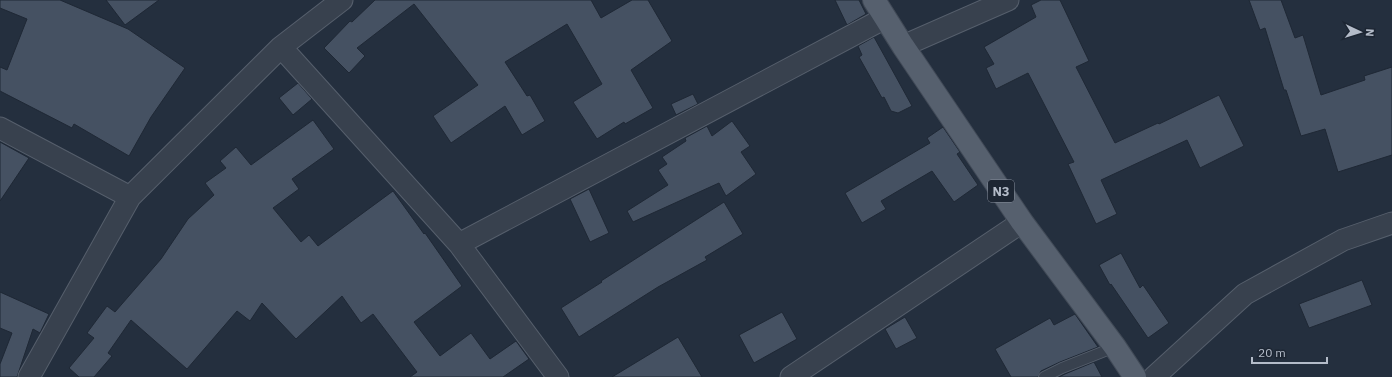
<svg xmlns="http://www.w3.org/2000/svg" width="1392" height="377" viewBox="0 0 1392 377" font-family="'IBM Plex Sans',sans-serif">
<rect width="100%" height="100%" fill="#242f3e"/>
<path fill="#455162" stroke="#1f2835" d="M 0,0 L 60,0 L 128,29 L 185,68 L 151,117 L 129,156 L 74,124 L 72,128 L 0,91 L 0,67 L 7,70 L 27,19 L 0,8 Z
M 106,0 L 159,0 L 125,25 Z
M 375,0 L 591,0 L 601,18 L 632,0 L 648,0 L 672,41 L 631,70 L 653,108 L 625,124 L 624,122 L 597,139 L 573,102 L 602,84 L 567,24 L 505,62 L 527,96 L 530,95 L 545,121 L 522,135 L 505,106 L 451,143 L 433,116 L 478,85 L 414,4 L 357,48 L 365,56 L 349,73 L 324,48 L 350,21 L 352,22 Z
M 835,0 L 859,0 L 866,14 L 847,25 Z
M 1041,0 L 1060,0 L 1089,61 L 1076,67 L 1115,143 L 1158,123 L 1159,124 L 1219,95 L 1244,146 L 1200,168 L 1187,140 L 1101,180 L 1117,214 L 1096,224 L 1068,164 L 1074,162 L 1028,73 L 996,89 L 986,68 L 994,64 L 984,47 L 1036,17 L 1031,5 Z
M 1249,0 L 1281,0 L 1295,38 L 1303,35 L 1321,95 L 1365,80 L 1364,76 L 1392,67 L 1392,155 L 1338,172 L 1325,129 L 1301,136 L 1286,90 L 1284,90 L 1265,28 L 1260,30 Z
M 874,37 L 912,106 L 898,113 L 891,111 L 884,97 L 882,98 L 859,57 L 862,55 L 858,46 Z
M 298,83 L 312,99 L 293,115 L 279,98 Z
M 693,94 L 698,104 L 676,115 L 671,104 Z
M 313,120 L 334,149 L 292,179 L 299,189 L 273,208 L 301,242 L 309,235 L 318,246 L 393,191 L 424,234 L 425,233 L 462,286 L 414,322 L 440,356 L 471,333 L 490,359 L 516,341 L 529,359 L 503,377 L 410,377 L 417,372 L 373,314 L 361,323 L 342,296 L 296,339 L 262,303 L 250,321 L 237,311 L 187,369 L 131,320 L 108,353 L 112,356 L 94,377 L 79,377 L 69,368 L 94,338 L 87,333 L 107,306 L 115,312 L 161,259 L 188,219 L 214,195 L 205,183 L 226,168 L 220,161 L 236,147 L 251,165 Z
M 732,121 L 750,146 L 741,152 L 756,174 L 726,196 L 719,183 L 633,222 L 627,211 L 668,185 L 658,170 L 667,164 L 662,157 L 686,141 L 685,138 L 707,126 L 712,136 Z
M 943,127 L 960,152 L 957,154 L 978,185 L 954,202 L 932,171 L 881,201 L 886,209 L 862,223 L 845,193 L 930,143 L 927,138 Z
M 0,142 L 29,158 L 0,201 Z
M 589,189 L 609,233 L 590,242 L 570,199 Z
M 724,202 L 743,234 L 705,257 L 707,260 L 658,287 L 579,337 L 561,308 L 602,282 L 601,281 Z
M 1121,253 L 1140,288 L 1143,285 L 1169,323 L 1148,338 L 1111,284 L 1110,285 L 1099,265 Z
M 1362,280 L 1372,305 L 1309,328 L 1299,304 Z
M 0,292 L 49,314 L 40,333 L 33,329 L 17,377 L 0,377 L 0,364 L 12,333 L 0,328 Z
M 782,312 L 797,339 L 754,363 L 739,335 Z
M 1075,314 L 1098,347 L 1060,362 L 1041,371 L 1038,377 L 1011,377 L 995,349 L 1050,318 L 1054,325 Z
M 905,317 L 917,338 L 896,349 L 885,329 Z
M 678,337 L 702,377 L 612,377 Z
M 1094,362 L 1102,377 L 1059,377 L 1065,374 Z"/>
<g fill="none" stroke-linecap="round" stroke-linejoin="round">
<g stroke="#565f6c" stroke-width="12">
<path id="service" d="M 1044,377 L 1062,368 L 1115,347"/>
</g>
<g stroke="#565f6c" stroke-width="23">
<path id="minor" d="M 903,46 L 1008,0
M 281,47 L 459,244 L 885,18
M 0,128 L 130,197
M 459,244 L 558,377
M 29,377 L 130,197 L 281,47 L 342,0
M 791,377 L 1022,222
M 1154,377 L 1245,294 L 1343,240 L 1392,223"/>
</g>
<g stroke="#414a57" stroke-width="24">
<path id="primary" d="M 874,0 L 903,46 L 1022,222 L 1115,347 L 1135,377"/>
</g>
<use href="#service" stroke="#38414e" stroke-width="10"/>
<use href="#minor" stroke="#38414e" stroke-width="21"/>
<use href="#primary" stroke="#56606e" stroke-width="22"/>
</g>
<g text-anchor="middle" dominant-baseline="central" stroke-width="3" stroke-linejoin="round" paint-order="stroke">
<rect fill="#1d2633" stroke="#878f9c" stroke-width="1" x="988" y="180" width="26" height="22" rx="3"/>
<g font-size="13" font-weight="bold" fill="#b4bcc9">
<text x="1001" y="191">N3</text>
</g>
</g>
<g transform="translate(1360 32) rotate(94)" stroke="#1d2633" stroke-width="3" paint-order="stroke">
<path d="M0-3L7 15L0 10L-7 15Z" fill="#b4bcc9"/>
<text y="-6" font-size="11" font-weight="bold" text-anchor="middle" fill="#b4bcc9">N</text>
</g>
<path d="M1252 357v6h75v-6" fill="none" stroke="#b4bcc9" stroke-width="2"/>
<text x="1258" y="357" font-size="12" fill="#b4bcc9" stroke="#1d2633" stroke-width="3" paint-order="stroke">20 m</text>
</svg>
